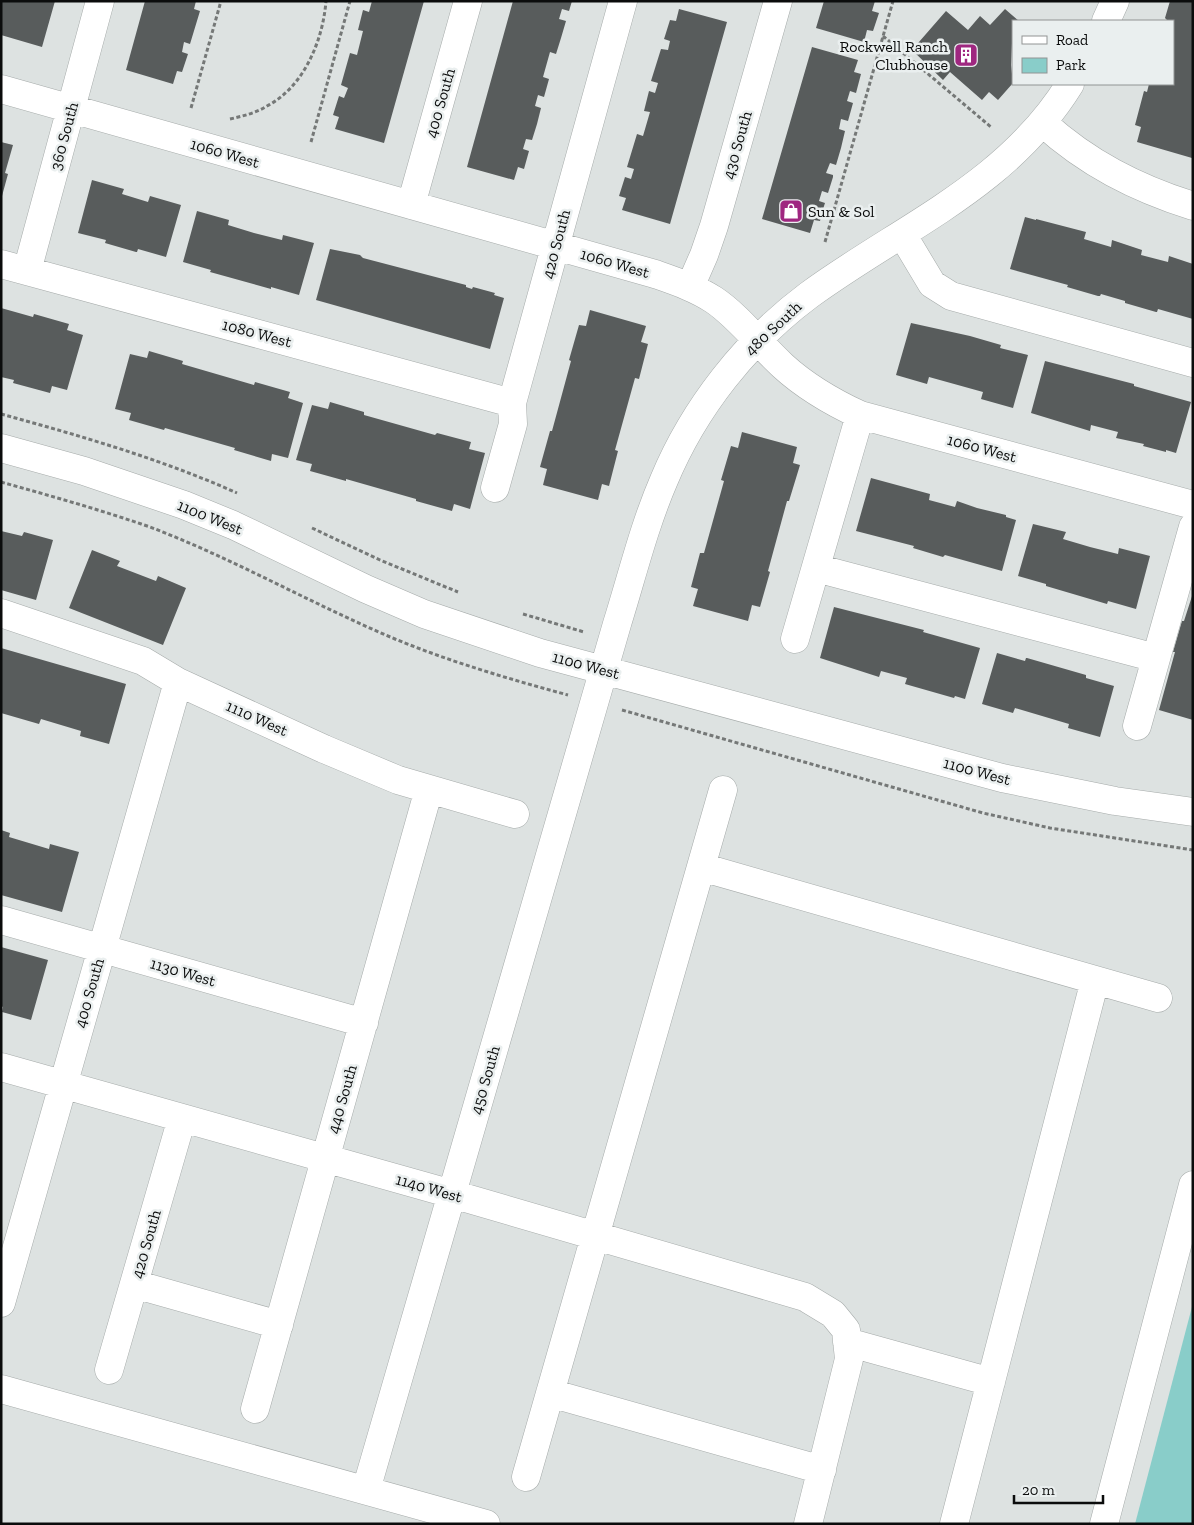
<svg xmlns="http://www.w3.org/2000/svg" width="1194" height="1525" viewBox="0 0 1194 1525" font-family="'Zilla Slab',serif">
<rect width="100%" height="100%" fill="#dde2e1"/>
<path fill="#89cdc9" d="M 1193,1303 L 1193,1524 L 1135,1524 Z"/>
<path fill="#585c5c" d="M 1,1 L 55,1 L 42,47 L 1,35 Z
M 145,1 L 196,1 L 194,9 L 200,11 L 190,44 L 184,42 L 182,52 L 188,54 L 182,72 L 177,71 L 173,84 L 126,70 Z
M 372,1 L 424,1 L 384,143 L 335,129 L 339,117 L 333,115 L 339,96 L 344,98 L 348,88 L 341,85 L 350,53 L 357,55 L 363,31 L 358,30 L 363,10 L 369,12 Z
M 513,1 L 572,1 L 569,11 L 562,9 L 559,19 L 566,21 L 561,38 L 556,54 L 550,52 L 543,77 L 549,79 L 544,97 L 538,95 L 535,106 L 541,108 L 537,124 L 532,140 L 526,139 L 523,149 L 529,151 L 524,169 L 518,167 L 514,180 L 467,167 Z
M 824,1 L 875,1 L 872,11 L 879,13 L 873,31 L 867,30 L 864,42 L 816,28 Z
M 1170,1 L 1193,1 L 1192,158 L 1137,142 L 1141,127 L 1135,125 L 1144,91 L 1147,92 L 1149,84 L 1173,84 L 1173,21 L 1167,21 L 1167,20 L 1165,18 Z
M 679,9 L 727,22 L 670,224 L 622,210 L 626,198 L 619,196 L 625,177 L 631,179 L 634,169 L 627,167 L 637,134 L 643,136 L 650,112 L 644,111 L 649,91 L 655,93 L 658,83 L 651,81 L 661,49 L 668,50 L 670,41 L 664,39 L 665,36 L 670,20 L 676,21 Z
M 1005,9 L 1019,21 L 1013,21 L 1011,65 L 1013,83 L 998,100 L 989,92 L 982,100 L 950,72 L 943,80 L 912,50 L 946,11 L 968,30 L 980,16 L 990,25 Z
M 812,47 L 858,60 L 854,72 L 861,74 L 856,93 L 850,91 L 847,101 L 853,103 L 848,121 L 841,119 L 839,129 L 845,131 L 841,148 L 836,165 L 830,163 L 826,173 L 833,175 L 833,177 L 828,193 L 822,191 L 819,201 L 825,203 L 824,206 L 820,221 L 814,220 L 810,233 L 762,219 Z
M 1,142 L 13,145 L 5,173 L 8,174 L 2,196 Z
M 92,180 L 124,189 L 122,194 L 148,202 L 150,196 L 181,205 L 166,257 L 138,249 L 137,252 L 136,252 L 105,243 L 106,240 L 78,233 Z
M 197,211 L 229,220 L 228,225 L 254,233 L 282,240 L 283,235 L 314,243 L 299,295 L 271,287 L 271,289 L 210,272 L 211,270 L 183,262 Z
M 1025,217 L 1036,220 L 1036,219 L 1086,232 L 1084,239 L 1111,247 L 1112,240 L 1142,250 L 1141,255 L 1168,262 L 1169,256 L 1193,264 L 1193,319 L 1158,309 L 1157,312 L 1156,312 L 1125,303 L 1125,301 L 1101,294 L 1100,296 L 1098,296 L 1067,287 L 1068,285 L 1010,269 Z
M 330,249 L 360,255 L 363,258 L 466,285 L 466,287 L 472,289 L 473,287 L 495,293 L 494,295 L 504,298 L 490,349 L 316,300 Z
M 1,308 L 33,317 L 34,314 L 69,324 L 67,330 L 83,335 L 67,390 L 52,386 L 50,393 L 13,383 L 14,380 L 1,377 Z
M 590,310 L 646,326 L 641,342 L 648,344 L 639,379 L 635,378 L 615,450 L 618,451 L 609,486 L 602,484 L 598,500 L 543,485 L 547,469 L 540,467 L 550,431 L 552,431 L 571,361 L 569,360 L 579,325 L 586,326 Z
M 911,323 L 970,336 L 1001,345 L 1000,348 L 1028,355 L 1013,408 L 981,399 L 983,392 L 929,377 L 927,384 L 896,375 Z
M 149,351 L 183,361 L 182,364 L 254,385 L 255,382 L 290,392 L 288,398 L 303,403 L 288,458 L 272,454 L 271,461 L 234,450 L 235,448 L 165,428 L 164,430 L 129,420 L 131,413 L 115,409 L 130,354 L 147,358 Z
M 1045,361 L 1134,384 L 1134,386 L 1191,402 L 1176,453 L 1166,450 L 1166,452 L 1143,446 L 1144,444 L 1116,438 L 1118,432 L 1091,425 L 1090,431 L 1031,413 Z
M 330,402 L 364,412 L 364,415 L 435,435 L 437,433 L 471,442 L 469,449 L 485,453 L 470,509 L 454,504 L 452,511 L 416,501 L 416,499 L 346,479 L 346,481 L 310,471 L 312,464 L 296,460 L 312,405 L 328,409 Z
M 742,432 L 797,447 L 793,463 L 800,465 L 789,501 L 787,501 L 768,571 L 770,572 L 760,607 L 752,605 L 748,621 L 693,606 L 698,589 L 691,587 L 700,553 L 704,553 L 724,481 L 721,480 L 731,446 L 738,448 Z
M 871,478 L 930,494 L 929,500 L 955,507 L 957,501 L 977,508 L 1006,515 L 1006,517 L 1016,520 L 1002,571 L 945,555 L 943,557 L 913,548 L 914,546 L 856,531 Z
M 1033,524 L 1066,532 L 1063,539 L 1090,547 L 1118,554 L 1119,548 L 1150,556 L 1136,609 L 1108,601 L 1107,604 L 1046,586 L 1046,584 L 1018,576 Z
M 1,531 L 22,536 L 24,532 L 53,540 L 36,600 L 1,590 Z
M 92,550 L 120,561 L 117,566 L 156,581 L 158,576 L 186,588 L 163,645 L 69,608 Z
M 1193,593 L 1193,720 L 1159,710 L 1175,652 L 1173,652 L 1182,621 L 1184,621 Z
M 834,607 L 924,630 L 923,632 L 980,648 L 965,699 L 955,696 L 954,698 L 905,684 L 907,678 L 881,671 L 879,677 L 820,658 Z
M 1,648 L 126,684 L 109,744 L 80,736 L 81,731 L 41,719 L 39,724 L 1,713 Z
M 997,653 L 1025,661 L 1026,658 L 1027,658 L 1086,675 L 1086,678 L 1114,686 L 1100,737 L 1068,728 L 1069,724 L 1015,708 L 1013,713 L 982,704 Z
M 1,830 L 10,833 L 9,837 L 49,849 L 50,844 L 79,852 L 62,912 L 1,895 Z
M 1,947 L 48,960 L 31,1020 L 2,1012 L 3,1007 L 1,1006 Z"/>
<g fill="none" stroke-linecap="round" stroke-linejoin="round">
<g stroke="#a6abaa" stroke-width="29">
<path id="minor" d="M 1106,21 L 1115,1
M 1,89 L 655,274 C 675,281 696,288 714,300 C 738,316 761,346 783,366 C 806,387 832,402 860,415 L 1193,505
M 1043,123 C 1087,163 1136,188 1193,206
M 411,205 L 468,1
M 902,234 L 932,284 L 951,296 L 1193,363
M 1,264 L 512,403
M 27,271 L 100,1
M 690,287 L 704,255 L 714,226 L 778,1
M 1,448 L 84,471 L 184,505 L 233,525 L 366,589 L 424,614 L 540,653 L 1002,778 L 1115,801 L 1193,812
M 495,488 L 513,424 L 512,403 L 623,1
M 816,568 L 1156,658
M 1,613 L 143,661 L 178,682 L 324,749 L 398,780 L 515,814
M 795,639 L 860,415
M 1137,726 L 1193,527
M 701,867 L 1158,998
M 1,920 L 364,1023
M 1,1067 L 452,1194 L 805,1297 L 833,1314 L 846,1330 L 849,1359 L 808,1524
M 134,1284 L 279,1325
M 1,1303 L 178,682
M 847,1342 L 991,1382
M 109,1370 L 182,1118
M 1,1389 L 486,1524
M 550,1393 L 822,1470
M 255,1409 L 429,789
M 526,1477 L 723,790
M 366,1490 L 617,624 C 632,576 644,526 664,480 C 694,408 746,342 809,295 C 902,227 1007,186 1070,84
M 954,1524 L 1095,980
M 1104,1524 L 1193,1185"/>
</g>
<path stroke="#757877" stroke-width="3" stroke-dasharray="4 2.5" stroke-linecap="butt" d="M 883,36 L 991,127
M 191,108 L 221,1
M 230,119 C 243,116 256,113 267,106 C 304,87 323,40 326,1
M 311,142 L 350,1
M 825,242 L 893,1
M 1,414 C 81,436 161,459 237,493
M 1,482 C 51,496 101,510 150,527 C 234,559 312,604 395,639 C 451,662 509,679 568,695
M 312,528 L 380,560 L 458,592
M 523,614 L 584,632
M 622,710 L 983,813 L 1050,828 L 1193,850"/>
<use href="#minor" stroke="#fff" stroke-width="28"/>
</g>
<defs>
<g id="building-square" transform="scale(1.25)"><rect x="-9" y="-9" width="18" height="18" rx="4" fill="#9f2780" stroke="#eaefef"/><path d="M-4-6H4V6H1V3H-1V6H-4ZM-2.5-4.3h1.7v1.8h-1.7ZM.8-4.3h1.7v1.8H.8ZM-2.5-1h1.7V.8h-1.7ZM.8-1h1.7V.8H.8Z" fill="#fff"/></g>
<g id="shop-square" transform="scale(1.25)"><rect x="-9" y="-9" width="18" height="18" rx="4" fill="#9f2780" stroke="#eaefef"/><path d="M-5-2.5h2.3a2.7 3.5 0 0 1 5.4 0H5L5.5 6h-11ZM-1.5-2.5h3a1.5 2.3 0 0 0-3 0Z" fill="#fff"/></g>
</defs>
<g fill-rule="evenodd">
<use href="#building-square" x="966" y="55"/>
<use href="#shop-square" x="791" y="211"/>
</g>
<g text-anchor="middle" dominant-baseline="central" stroke-width="5" stroke-linejoin="round" paint-order="stroke">
<g font-size="16" fill="#0b0c0c" stroke="#eaefef" text-anchor="end">
<text x="948" y="46">Rockwell Ranch<tspan x="948" dy="18">Clubhouse</tspan></text>
<text x="808" y="211" text-anchor="start">Sun &amp; Sol</text>
</g>
<g font-size="16" fill="#0b0c0c" stroke="#eaefef">
<text transform="translate(440 103) rotate(-74)">400 South</text>
<text transform="translate(64 136) rotate(-75)">360 South</text>
<text transform="translate(737 145) rotate(-74)">430 South</text>
<text transform="translate(225 153) rotate(16)">1060 West</text>
<text transform="translate(556 244) rotate(-75)">420 South</text>
<text transform="translate(615 263) rotate(16)">1060 West</text>
<text transform="translate(773 328) rotate(-43)">480 South</text>
<text transform="translate(257 333) rotate(15)">1080 West</text>
<text transform="translate(982 448) rotate(15)">1060 West</text>
<text transform="translate(210 517) rotate(22)">1100 West</text>
<text transform="translate(586 665) rotate(15)">1100 West</text>
<text transform="translate(257 718) rotate(24)">1110 West</text>
<text transform="translate(977 771) rotate(15)">1100 West</text>
<text transform="translate(183 972) rotate(16)">1130 West</text>
<text transform="translate(89 993) rotate(-74)">400 South</text>
<text transform="translate(485 1080) rotate(-74)">450 South</text>
<text transform="translate(342 1099) rotate(-74)">440 South</text>
<text transform="translate(429 1188) rotate(16)">1140 West</text>
<text transform="translate(146 1244) rotate(-74)">420 South</text>
</g>
</g>
<rect width="1194" height="1525" fill="none" stroke="#0b0c0c" stroke-width="5"/>
<rect x="1012" y="20" width="162" height="65" fill="#eaefef" stroke="#919494"/>
<rect x="1022" y="36" width="25" height="8" fill="#ffffff" stroke="#919494"/>
<text x="1056" y="45" font-size="15" fill="#0b0c0c">Road</text>
<rect x="1022" y="58" width="25" height="15" fill="#89cdc9" stroke="#919494"/>
<text x="1056" y="70" font-size="15" fill="#0b0c0c">Park</text>
<path d="M1014 1495v8h89v-8" fill="none" stroke="#0b0c0c" stroke-width="2.5"/>
<text x="1022" y="1495" font-size="15" fill="#0b0c0c" stroke="#eaefef" stroke-width="4" paint-order="stroke">20 m</text>
</svg>
